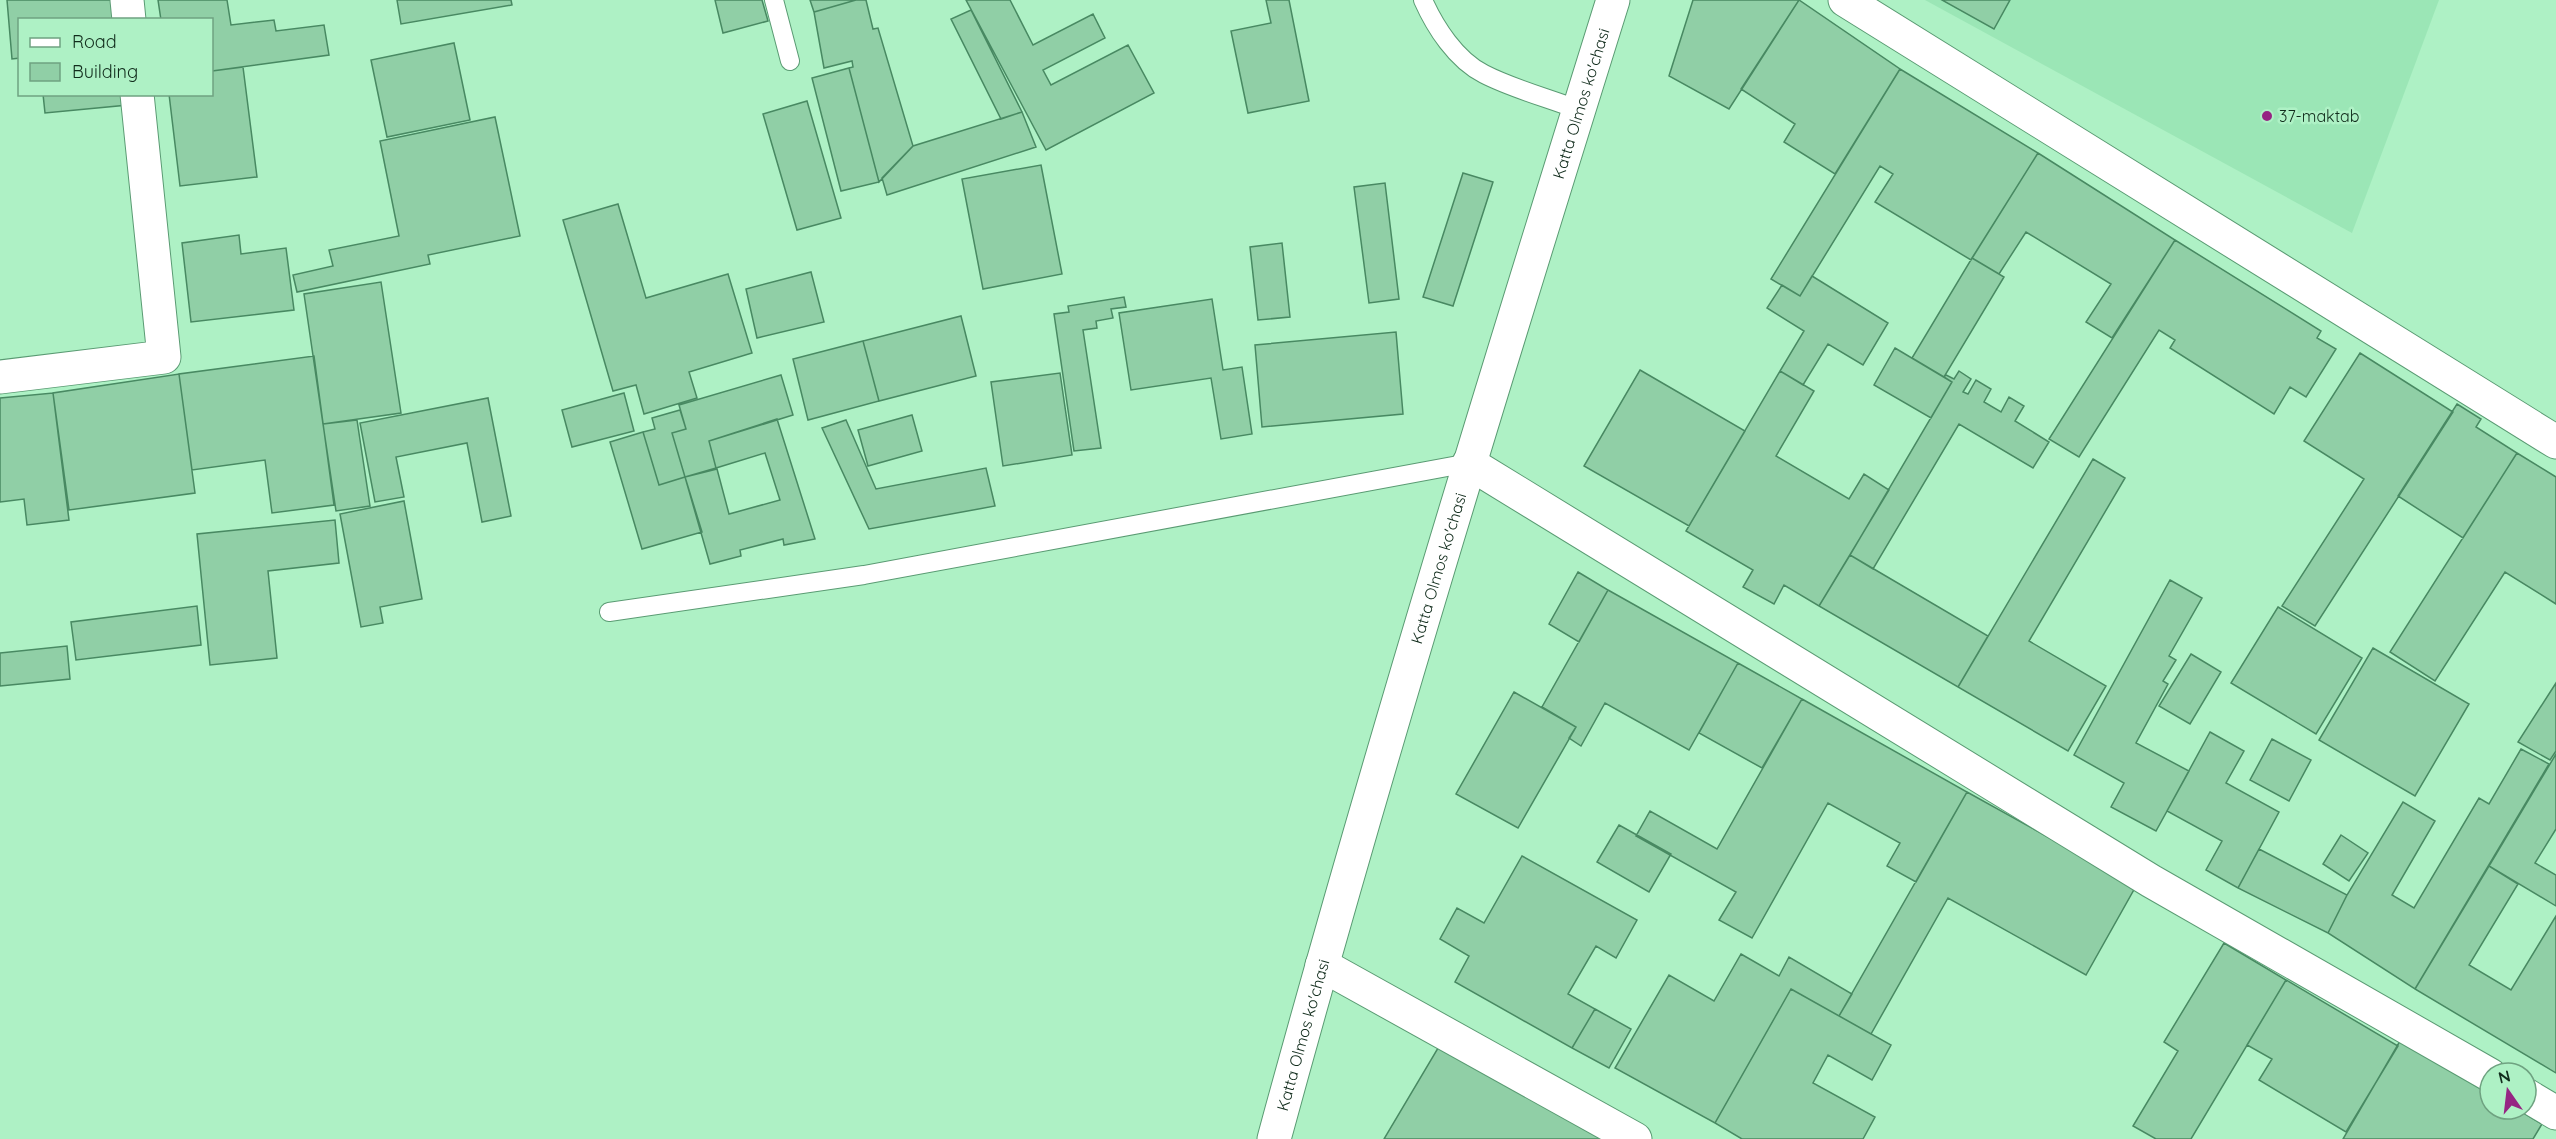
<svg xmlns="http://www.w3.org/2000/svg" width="2556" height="1139" viewBox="0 0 2556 1139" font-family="Quicksand,sans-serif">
<rect width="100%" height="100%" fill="#aef1c5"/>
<path fill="#9be6b6" d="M 1925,0 L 2439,0 L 2352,233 Z"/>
<path fill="#90cfa6" stroke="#488962" stroke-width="1.5" d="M 7,0 L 116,0 L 118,20 L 20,20 L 20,58 L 12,59 Z
M 158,0 L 227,0 L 231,25 L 274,20 L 276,31 L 324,25 L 329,55 L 212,71 L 212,20 L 161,20 Z
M 397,0 L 511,0 L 512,5 L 401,24 Z
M 715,0 L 762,0 L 768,21 L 723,33 Z
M 810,0 L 856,0 L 814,12 Z
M 856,0 L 866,0 L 873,29 L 878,28 L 913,146 L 879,182 L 849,68 L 853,67 L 852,61 L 824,68 L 814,12 Z
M 966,0 L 1010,0 L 1033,45 L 1093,14 L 1105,38 L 1043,70 L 1051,85 L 1128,45 L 1154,93 L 1046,150 Z
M 1266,0 L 1289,0 L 1309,101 L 1248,113 L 1231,31 L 1271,23 Z
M 1693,0 L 1799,0 L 1729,109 L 1669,76 Z
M 1799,0 L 1900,69 L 1835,174 L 1784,142 L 1795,124 L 1741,89 Z
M 1942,0 L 2010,0 L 1994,29 Z
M 971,10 L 1022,112 L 1001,119 L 951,19 Z
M 454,43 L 470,120 L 387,137 L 371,60 Z
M 243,67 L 257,177 L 180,186 L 169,94 L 212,94 L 212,71 Z
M 849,68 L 879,182 L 841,191 L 812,78 Z
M 1900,69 L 2038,153 L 1971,260 L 1875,202 L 1893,174 L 1880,166 L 1800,296 L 1771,279 Z
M 43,94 L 127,94 L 128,105 L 45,113 Z
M 807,101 L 841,218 L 797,230 L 763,114 Z
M 1022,112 L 1036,147 L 887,195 L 882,178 L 913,146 Z
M 495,117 L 520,236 L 428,255 L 430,264 L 297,292 L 293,275 L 333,266 L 329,250 L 399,236 L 380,141 Z
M 2038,153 L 2175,240 L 2112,338 L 2086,322 L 2111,284 L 2026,232 L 1999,274 L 1972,258 Z
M 1041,165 L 1062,274 L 983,289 L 962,179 Z
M 1463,173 L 1493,182 L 1453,306 L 1423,297 Z
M 1385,183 L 1399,299 L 1369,303 L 1354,187 Z
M 618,204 L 646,298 L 728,274 L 752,353 L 689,372 L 697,398 L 644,414 L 636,385 L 613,391 L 563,220 Z
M 239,235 L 241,254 L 286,248 L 294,310 L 191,322 L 182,243 Z
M 2175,240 L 2321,331 L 2317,338 L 2336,349 L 2306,397 L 2290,387 L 2274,414 L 2170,348 L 2175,340 L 2159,330 L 2079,457 L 2049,439 Z
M 1282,243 L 1290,317 L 1258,320 L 1250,247 Z
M 1972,258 L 2004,277 L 1944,377 L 1912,358 Z
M 811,272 L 824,322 L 757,338 L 746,289 Z
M 1812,276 L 1888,323 L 1863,365 L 1828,344 L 1803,385 L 1780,371 L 1804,331 L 1767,308 L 1782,285 L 1800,296 Z
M 381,282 L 401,413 L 323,424 L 304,294 Z
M 1124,297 L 1126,307 L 1111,309 L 1113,318 L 1096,321 L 1097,328 L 1083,330 L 1101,448 L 1074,451 L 1054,314 L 1069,312 L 1068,306 Z
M 1212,299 L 1223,370 L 1242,367 L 1252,434 L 1221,439 L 1211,378 L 1131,390 L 1119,313 Z
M 961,316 L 976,376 L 879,401 L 863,341 Z
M 1396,332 L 1403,414 L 1262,427 L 1255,345 Z
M 863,341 L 879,401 L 808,420 L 793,359 Z
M 1895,348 L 1952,382 L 1931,418 L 1874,385 Z
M 2360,353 L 2453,412 L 2315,626 L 2282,606 L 2364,479 L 2304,441 Z
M 314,356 L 334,505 L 272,513 L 265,460 L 192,470 L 179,374 Z
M 1640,370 L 1745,431 L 1689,526 L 1584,466 Z
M 1780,371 L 1814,391 L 1776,456 L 1849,499 L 1864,474 L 1889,490 L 1819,606 L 1784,585 L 1774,604 L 1743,587 L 1753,570 L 1686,531 Z
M 1959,371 L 1971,379 L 1963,392 L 1968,394 L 1976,380 L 1991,389 L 1984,402 L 2001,412 L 2009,397 L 2024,406 L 2015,421 L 2049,442 L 2033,468 L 1959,424 L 1873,569 L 1850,555 L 1952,382 L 1944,377 L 1946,375 L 1954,379 Z
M 1060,373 L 1072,455 L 1003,466 L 991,382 Z
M 179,374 L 195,493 L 69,510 L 53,393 Z
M 781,375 L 793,415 L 709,441 L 716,468 L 685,477 L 672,433 L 686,429 L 679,405 Z
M 53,393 L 69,520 L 27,525 L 24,499 L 0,502 L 0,398 Z
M 624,393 L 634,431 L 572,447 L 562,410 Z
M 488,398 L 511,516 L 482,522 L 467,443 L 396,457 L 404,497 L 375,502 L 360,423 Z
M 2457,404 L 2481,419 L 2476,427 L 2517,453 L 2463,538 L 2398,496 Z
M 680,410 L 686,429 L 672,433 L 685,477 L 659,485 L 643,432 L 655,429 L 652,418 Z
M 912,415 L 922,451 L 868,466 L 858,430 Z
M 777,419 L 815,539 L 784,545 L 783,539 L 740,550 L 741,556 L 710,564 L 685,477 L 717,469 L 729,514 L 780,500 L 765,453 L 716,468 L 709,441 Z
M 357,420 L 370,506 L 336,511 L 323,424 Z
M 846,420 L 876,489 L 986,468 L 995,506 L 869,529 L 822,428 Z
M 643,432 L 659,485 L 685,477 L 702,532 L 642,549 L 610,442 Z
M 2517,453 L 2556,477 L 2556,604 L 2505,572 L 2435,681 L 2390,652 Z
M 2093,459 L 2125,478 L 2029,641 L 2106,686 L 2068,751 L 1958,687 Z
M 404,501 L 422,599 L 380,607 L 383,623 L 361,627 L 340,514 Z
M 335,520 L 339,563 L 268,571 L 277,658 L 210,665 L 197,534 Z
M 1850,555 L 1988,636 L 1958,687 L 1819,606 Z
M 1578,572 L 1608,590 L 1579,642 L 1549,624 Z
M 2170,580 L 2202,598 L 2169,656 L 2176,660 L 2163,681 L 2168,684 L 2136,743 L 2189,771 L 2156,831 L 2111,807 L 2124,783 L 2074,755 Z
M 1608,590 L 1738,663 L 1689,750 L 1605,703 L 1581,746 L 1569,738 L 1576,727 L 1542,707 Z
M 197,606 L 201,645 L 76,660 L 71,622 Z
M 2278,607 L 2362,658 L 2316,734 L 2231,683 Z
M 67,646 L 70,679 L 0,686 L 0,653 Z
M 2373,648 L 2469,704 L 2415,796 L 2319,740 Z
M 2191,654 L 2221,672 L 2190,724 L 2159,706 Z
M 1738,663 L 1802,699 L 1762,768 L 1699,733 Z
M 2556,683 L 2556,751 L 2550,760 L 2518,742 Z
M 1514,692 L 1576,727 L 1518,828 L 1456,794 Z
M 1802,699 L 1967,792 L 1916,882 L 1887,866 L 1900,843 L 1828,803 L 1752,938 L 1719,920 L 1736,892 L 1636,836 L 1650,811 L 1717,849 Z
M 2210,732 L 2244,751 L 2226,783 L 2279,812 L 2238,888 L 2206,870 L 2222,841 L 2167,811 Z
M 2272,739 L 2311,760 L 2289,801 L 2250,780 Z
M 2521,749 L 2549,764 L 2415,989 L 2328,933 L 2347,895 L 2403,802 L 2435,821 L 2392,895 L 2414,908 L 2479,798 L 2489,804 Z
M 2556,754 L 2556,829 L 2535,863 L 2556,875 L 2556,906 L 2489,866 Z
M 1967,792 L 2136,886 L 2086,975 L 1948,898 L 1871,1034 L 1839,1016 Z
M 1619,825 L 1671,854 L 1649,892 L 1597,862 Z
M 2341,835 L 2368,853 L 2349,881 L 2323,864 Z
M 2259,849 L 2347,895 L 2328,933 L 2238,888 Z
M 1522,856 L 1637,920 L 1616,958 L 1596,946 L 1568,994 L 1595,1009 L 1572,1048 L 1455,982 L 1469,956 L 1440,939 L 1457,908 L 1484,923 Z
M 2489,866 L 2518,884 L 2469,965 L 2511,990 L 2556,916 L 2556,1073 L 2415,989 Z
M 2224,943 L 2286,980 L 2191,1139 L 2156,1139 L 2133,1126 L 2178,1051 L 2164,1042 Z
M 1741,954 L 1779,976 L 1789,957 L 1852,994 L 1839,1016 L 1791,989 L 1715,1123 L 1615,1068 L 1669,975 L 1714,1001 Z
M 2286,980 L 2398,1046 L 2346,1132 L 2259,1080 L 2272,1059 L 2247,1045 Z
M 1791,989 L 1891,1045 L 1872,1080 L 1828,1055 L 1813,1083 L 1875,1117 L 1863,1139 L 1742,1139 L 1715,1123 Z
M 1595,1009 L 1631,1029 L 1609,1068 L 1572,1048 Z
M 2400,1041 L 2490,1094 L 2490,1109 L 2517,1109 L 2542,1124 L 2533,1139 L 2343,1139 Z
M 1441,1043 L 1609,1139 L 1384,1139 Z"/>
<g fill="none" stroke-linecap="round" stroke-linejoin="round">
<g stroke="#5a9b73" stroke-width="20">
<path id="service" d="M 774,0 L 790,61
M 1423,0 C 1435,27 1456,60 1484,74 C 1513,89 1548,98 1579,110
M 609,612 L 864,575 L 1469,463"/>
</g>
<g stroke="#5a9b73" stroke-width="35">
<path id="minor" d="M 127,0 L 129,20
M 1845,0 L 2556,442
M 0,377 L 164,357 L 137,94
M 1469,463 L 2151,881 L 2490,1075
M 1322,965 L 1635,1139
M 2526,1095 L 2556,1113"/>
</g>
<g stroke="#5a9b73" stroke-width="35">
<g id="tertiary">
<path id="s1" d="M 1274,1139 C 1378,757 1495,378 1613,0"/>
</g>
</g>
<use href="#service" stroke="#fff" stroke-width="18"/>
<use href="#minor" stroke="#fff" stroke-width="33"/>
<use href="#tertiary" stroke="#fff" stroke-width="33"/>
</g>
<circle fill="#962583" stroke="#aef1c5" stroke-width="2" cx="2267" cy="116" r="6"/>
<g text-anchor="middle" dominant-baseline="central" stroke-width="5" stroke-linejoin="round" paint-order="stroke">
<g font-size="16" fill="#112c1c" stroke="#aef1c5">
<text stroke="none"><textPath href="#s1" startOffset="1080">Katta Olmos ko'chasi</textPath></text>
<text stroke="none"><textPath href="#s1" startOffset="594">Katta Olmos ko'chasi</textPath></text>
<text stroke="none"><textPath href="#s1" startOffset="108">Katta Olmos ko'chasi</textPath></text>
</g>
<g font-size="16" fill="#112c1c" stroke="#aef1c5" text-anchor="start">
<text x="2279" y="116">37-maktab</text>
</g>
</g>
<rect x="18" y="18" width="195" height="78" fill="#aef1c5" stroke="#6fa281" stroke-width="1.5"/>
<rect x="30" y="38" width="30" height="9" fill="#ffffff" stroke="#6fa281" stroke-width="1.5"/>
<text x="72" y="48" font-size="18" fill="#112c1c">Road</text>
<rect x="30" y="63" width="30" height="18" fill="#90cfa6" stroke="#6fa281" stroke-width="1.5"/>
<text x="72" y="78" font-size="18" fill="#112c1c">Building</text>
<g transform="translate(2508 1091) rotate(346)"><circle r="28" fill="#aef1c5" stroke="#6fa281" stroke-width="1.5"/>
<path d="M0-4.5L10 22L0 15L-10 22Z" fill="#962583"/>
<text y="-9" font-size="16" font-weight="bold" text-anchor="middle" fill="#112c1c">N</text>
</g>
</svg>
